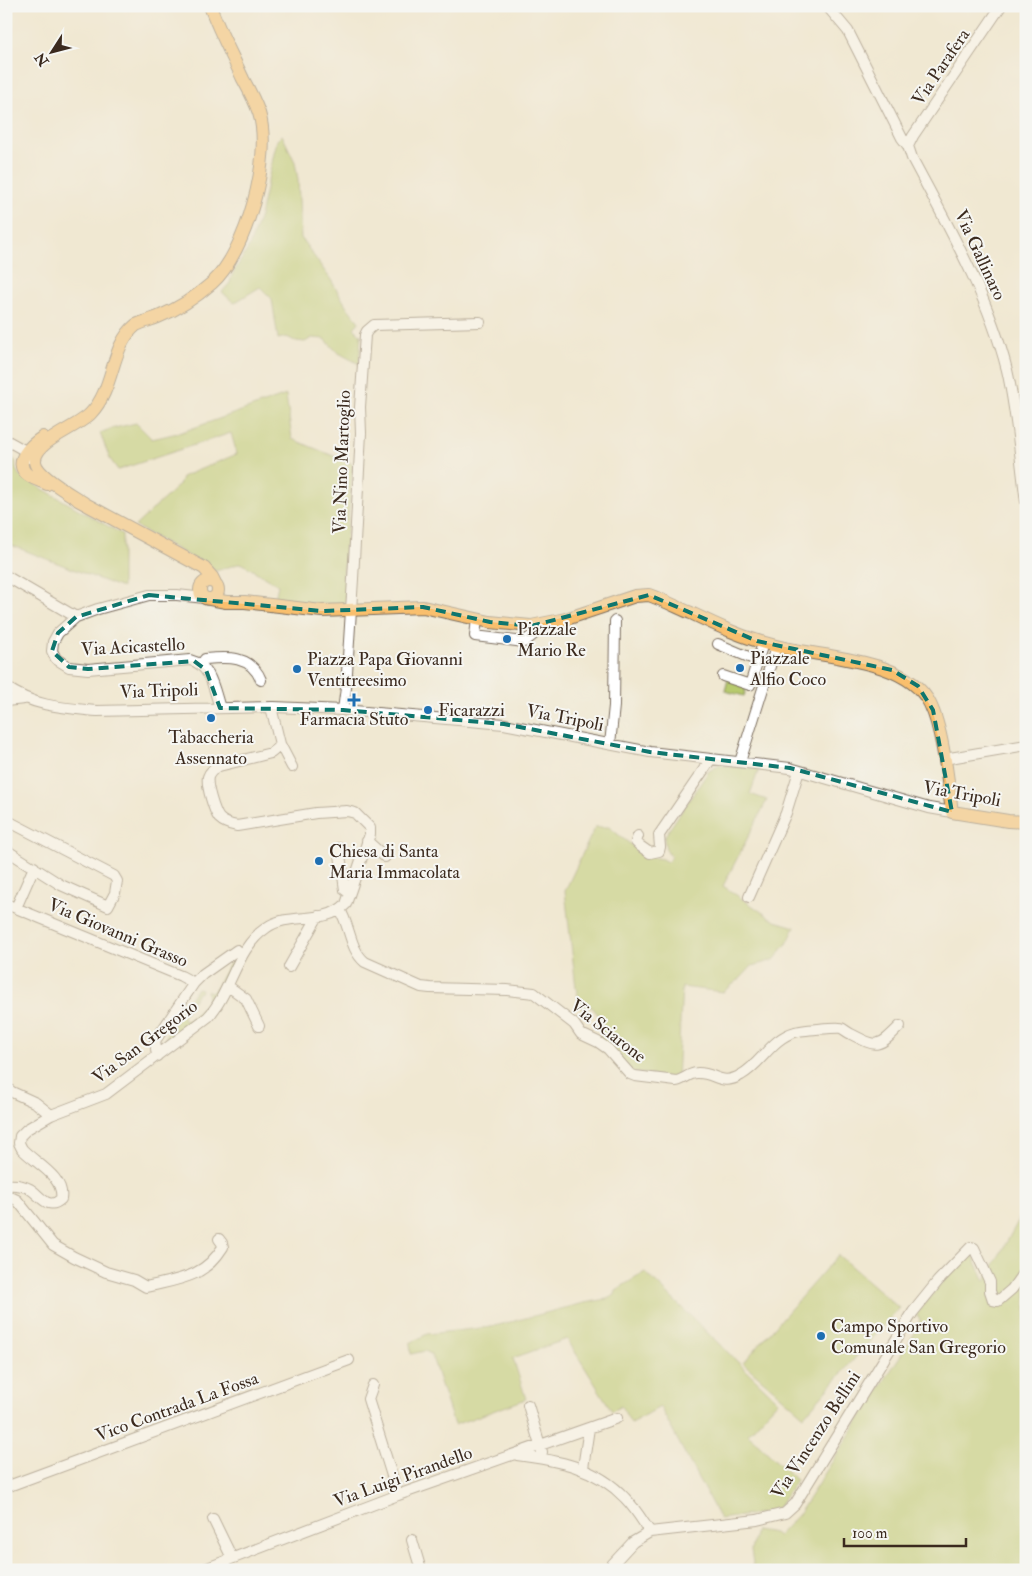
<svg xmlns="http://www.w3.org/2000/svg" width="1032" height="1576" viewBox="0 0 1032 1576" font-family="'IM FELL Double Pica',serif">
<rect width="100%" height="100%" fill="#f6f6f2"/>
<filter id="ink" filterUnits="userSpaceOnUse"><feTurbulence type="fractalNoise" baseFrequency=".02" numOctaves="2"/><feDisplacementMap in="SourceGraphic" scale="10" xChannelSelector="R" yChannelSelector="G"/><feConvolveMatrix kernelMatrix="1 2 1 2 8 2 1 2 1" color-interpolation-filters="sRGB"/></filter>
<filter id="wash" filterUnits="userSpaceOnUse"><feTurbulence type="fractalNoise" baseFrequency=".0096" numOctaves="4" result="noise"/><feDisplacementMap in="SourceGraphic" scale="20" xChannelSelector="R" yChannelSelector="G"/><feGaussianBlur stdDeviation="1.12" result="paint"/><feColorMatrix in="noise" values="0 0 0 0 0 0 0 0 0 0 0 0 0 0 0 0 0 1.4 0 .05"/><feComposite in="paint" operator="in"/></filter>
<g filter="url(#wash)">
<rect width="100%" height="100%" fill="#f0e8d2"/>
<path fill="#b7ca6d" stroke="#797a46" d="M 282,135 L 295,162 L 298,180 L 301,238 L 331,280 L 347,307 L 359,322 L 354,328 L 361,335 L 359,364 L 337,352 L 325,339 L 312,338 L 305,342 L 295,341 L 287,337 L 278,339 L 272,299 L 260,287 L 234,303 L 222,292 L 230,283 L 232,275 L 249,247 L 260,216 L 277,140 Z
M 286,395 L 292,439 L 353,464 L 343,577 L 349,578 L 345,604 L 321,604 L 275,599 L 278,585 L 241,563 L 216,571 L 135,526 L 179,485 L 182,477 L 237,454 L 231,433 L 118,470 L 110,459 L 100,433 L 110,429 L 136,423 L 152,439 L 182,432 Z
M 6,451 L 15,461 L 16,470 L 20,476 L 122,534 L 122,588 L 8,544 L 6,546 Z
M 729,676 L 748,682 L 744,696 L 725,691 Z
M 720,765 L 759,769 L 750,794 L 767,800 L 723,886 L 775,921 L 795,927 L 788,942 L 774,960 L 752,966 L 741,978 L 723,992 L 682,987 L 677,1079 L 632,1072 L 600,1038 L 603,1021 L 592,1007 L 581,1008 L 576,988 L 565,891 L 595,827 L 609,827 L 640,852 L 650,857 L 662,859 L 667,862 L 672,857 C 665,852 665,845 664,837 L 709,771 Z
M 237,959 L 216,1001 L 208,1002 L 207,991 L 213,992 L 231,962 Z
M 197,988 L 201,989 L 201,992 L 198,993 L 183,1015 L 184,1021 L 189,1020 L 204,1006 L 205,1012 L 167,1041 L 166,1036 L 168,1032 Z
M 1026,1207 L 1026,1570 L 751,1570 L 753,1563 L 751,1550 L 756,1530 L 774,1533 L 778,1536 L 800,1512 L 918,1328 L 920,1319 L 916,1314 L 950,1273 L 971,1251 L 985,1281 Z
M 838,1255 L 899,1308 L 804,1416 L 743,1363 Z
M 645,1272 L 778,1401 L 748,1434 L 796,1480 L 780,1505 L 771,1512 L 720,1519 L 660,1407 L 631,1423 L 621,1406 L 612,1411 L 567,1339 L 513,1358 L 526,1399 L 454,1425 L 431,1354 L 425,1351 L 411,1354 L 410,1343 L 427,1334 L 491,1327 L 584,1303 L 607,1299 L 615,1295 L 616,1290 Z"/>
</g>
<g filter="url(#ink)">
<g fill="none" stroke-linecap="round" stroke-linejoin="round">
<g stroke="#7a6c5d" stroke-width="12">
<path id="minor" d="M 827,6 L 848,31 L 902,138 L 908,146 L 912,158 C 948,226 988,295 1007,370 C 1017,413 1020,458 1026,502
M 908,146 L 913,136 L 1001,6
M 6,440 L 24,450 L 29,458
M 6,576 L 76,617
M 205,598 L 177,595 L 149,595 L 98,609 L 76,617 L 58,633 L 53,642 L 52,651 L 56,659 L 69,667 L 88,669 L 190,660 C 211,665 214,690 220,708
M 477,619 L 475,636 L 524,642 L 533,635 L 538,625
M 718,644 L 758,661
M 201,665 L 205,659 C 228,657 251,655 261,680
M 723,676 L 750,685 L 763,643
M 6,687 C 34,707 65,708 97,711 L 274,707 L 343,710 L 504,724 L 650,752 L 790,768 L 929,808 L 952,812
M 6,701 L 24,699
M 343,710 L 346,688 L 353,579 L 361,433 L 360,407 L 365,335 L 367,331 L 374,325 L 480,322
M 280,744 L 292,767
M 610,744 L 614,706 L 615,621
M 944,759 L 1026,745
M 740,762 L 776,647
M 6,820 L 114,876 L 117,881 L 115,893 L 108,906 L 61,885 L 6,850
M 638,836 L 636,842 L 640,846 L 650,853 L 659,851 L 660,847 L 659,835 L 711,759
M 367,841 L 385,857
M 339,848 L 345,890 L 350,892
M 749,897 L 786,813 L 799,771
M 6,904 L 181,976 L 194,983 L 155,1041 L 157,1056
M 16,908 L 34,867
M 340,910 C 350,926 350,950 365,962 L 421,987 L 430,988 L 507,990 L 534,993 L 574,1024 L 581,1034 L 598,1042 L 608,1049 L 630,1074 L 635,1076 L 676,1081 C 684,1080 689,1073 697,1073 C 715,1072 721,1087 741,1075 C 761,1064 772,1038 795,1032 C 800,1030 837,1027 841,1028 C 844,1029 848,1033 851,1034 C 878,1048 878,1048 900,1026
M 289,967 L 318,916
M 194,983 L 203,974 L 237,950
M 228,986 L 246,999 L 259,1026
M 6,1087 L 12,1092 L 36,1103 L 51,1115
M 6,1185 C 15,1184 23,1185 30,1189 C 41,1196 48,1211 61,1199 C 65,1177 35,1163 22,1149 L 19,1143 L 20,1136 L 27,1129 L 51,1115 L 106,1094 L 208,1017 C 232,991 236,948 266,928 C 289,911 325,926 346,904 L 370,834 L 370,828 L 355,813 L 347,811 L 316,813 L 237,826 C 231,825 224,823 219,818 C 214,811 206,785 208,777 C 210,771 214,769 219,766 L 271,753 L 277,748 L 280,744 L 271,707
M 6,1195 L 17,1200 L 53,1245 L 74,1257 L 106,1272 L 134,1280 L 146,1287 C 179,1279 204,1278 223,1247 L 222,1243 L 219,1239
M 373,1385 L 368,1399 L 398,1495
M 528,1405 L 542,1452
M 517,1455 C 557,1460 596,1467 625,1498 C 635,1508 642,1520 650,1532
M 583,1468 L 589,1428
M 6,1487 L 349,1360
M 213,1519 L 232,1558
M 412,1540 L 421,1570
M 202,1570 L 398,1495 L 617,1418
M 607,1570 L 633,1542 L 650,1532 L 757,1520 L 785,1513 L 795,1504 L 913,1312 L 938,1281 L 971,1247 L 974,1248 L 990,1282 L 990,1291 L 993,1300 L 998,1301 L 1012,1289 L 1026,1269"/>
</g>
<g stroke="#7a6c5d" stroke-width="14">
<path id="major" d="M 43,437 C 32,444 11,462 28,475 C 33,479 41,481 47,484
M 78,500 L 204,568 L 212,577 L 215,583
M 84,503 C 72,495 37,476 35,462 C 33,441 78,428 91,413 C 115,388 110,346 136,325 C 143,322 150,320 158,317 C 178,309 196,297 212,283 C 246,253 273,156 259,113 C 255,101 249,90 243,79 C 232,55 219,31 210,6
M200 590a9 9 0 1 1 18 0a9 9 0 1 1-18 0Z
M 210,599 L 226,602 L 245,602 L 322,611 L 423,607 L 490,622 L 531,626 L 566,619 L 635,596 L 649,595 C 663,600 677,607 691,613 C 718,626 746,639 776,646 C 821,658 907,657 930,704 C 943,730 948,782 952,812 L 1008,821 L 1026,822"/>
</g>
<use href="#minor" stroke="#fff" stroke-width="10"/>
<use href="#major" stroke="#f9bf6d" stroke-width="12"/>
</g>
</g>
<path d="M0 0H1032V1576H0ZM 149,595 L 322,611 L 423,607 L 490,622 L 531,626 L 649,595 L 757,641 L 892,670 L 918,686 L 933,710 L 952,812 L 790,768 L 650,752 L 504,724 L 343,710 L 220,708 L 206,670 L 194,661 L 88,669 L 69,667 L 52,651 L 58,633 L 76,617 Z" fill="#f0e8d2" fill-opacity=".55" fill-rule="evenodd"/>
<path fill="none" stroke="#0f766e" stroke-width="4" stroke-dasharray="10 6" stroke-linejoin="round" d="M 149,595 L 322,611 L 423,607 L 490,622 L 531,626 L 649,595 L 757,641 L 892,670 L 918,686 L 933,710 L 952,812 L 790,768 L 650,752 L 504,724 L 343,710 L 220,708 L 206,670 L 194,661 L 88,669 L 69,667 L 52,651 L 58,633 L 76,617 Z"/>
<g fill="#1f6fb2" stroke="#f6f6f2" stroke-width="2">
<circle cx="507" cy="639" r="5"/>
<circle cx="740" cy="668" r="5"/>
<circle cx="297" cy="669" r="5"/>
<path d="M351.5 692.5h5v5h5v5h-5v5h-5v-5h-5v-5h5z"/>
<circle cx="428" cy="710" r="5"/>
<circle cx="211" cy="718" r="5"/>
<circle cx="319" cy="861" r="5"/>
<circle cx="821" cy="1336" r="5"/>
</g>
<g text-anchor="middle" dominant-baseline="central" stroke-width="4" stroke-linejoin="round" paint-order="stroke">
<g font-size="18" fill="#3b2a1e" stroke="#f6f6f2">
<text transform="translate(941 67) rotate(-56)">Via Parafera</text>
<text transform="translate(980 255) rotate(65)">Via Gallinaro</text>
<text transform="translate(342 462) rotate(-88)">Via Nino Martoglio</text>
<text transform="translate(133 647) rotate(-3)">Via Acicastello</text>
<text transform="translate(159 691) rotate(-2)">Via Tripoli</text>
<text transform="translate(565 718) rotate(11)">Via Tripoli</text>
<text transform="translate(962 794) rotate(10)">Via Tripoli</text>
<text transform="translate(118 933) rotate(23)">Via Giovanni Grasso</text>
<text transform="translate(608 1031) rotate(38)">Via Sciarone</text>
<text transform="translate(145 1042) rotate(-37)">Via San Gregorio</text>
<text transform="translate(177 1407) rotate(-20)">Vico Contrada La Fossa</text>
<text transform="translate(816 1435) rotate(-57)">Via Vincenzo Bellini</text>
<text transform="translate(403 1477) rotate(-20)">Via Luigi Pirandello</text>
</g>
<g font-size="18" fill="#3b2a1e" stroke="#f6f6f2" text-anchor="start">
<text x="517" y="629">Piazzale<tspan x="517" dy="21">Mario Re</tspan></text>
<text x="750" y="658">Piazzale<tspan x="750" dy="21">Alfio Coco</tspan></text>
<text x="307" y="659">Piazza Papa Giovanni<tspan x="307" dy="21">Ventitreesimo</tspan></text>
<text x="438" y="710">Ficarazzi</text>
<text x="354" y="719" text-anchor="middle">Farmacia Stuto</text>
<text x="211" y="737" text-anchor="middle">Tabaccheria<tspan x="211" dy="21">Assennato</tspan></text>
<text x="329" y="851">Chiesa di Santa<tspan x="329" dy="21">Maria Immacolata</tspan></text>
<text x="831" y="1326">Campo Sportivo<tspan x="831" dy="21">Comunale San Gregorio</tspan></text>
</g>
</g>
<rect width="1032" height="1576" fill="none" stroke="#f6f6f2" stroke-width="25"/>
<g transform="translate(52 52) rotate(234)" stroke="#f6f6f2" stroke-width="4" paint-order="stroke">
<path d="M0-4L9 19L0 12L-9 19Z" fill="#3b2a1e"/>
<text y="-8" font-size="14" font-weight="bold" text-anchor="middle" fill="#3b2a1e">N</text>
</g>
<path d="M844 1538v8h122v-8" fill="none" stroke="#3b2a1e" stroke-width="2.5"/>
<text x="852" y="1538" font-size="15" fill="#3b2a1e" stroke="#f6f6f2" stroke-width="4" paint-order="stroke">100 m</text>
</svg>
